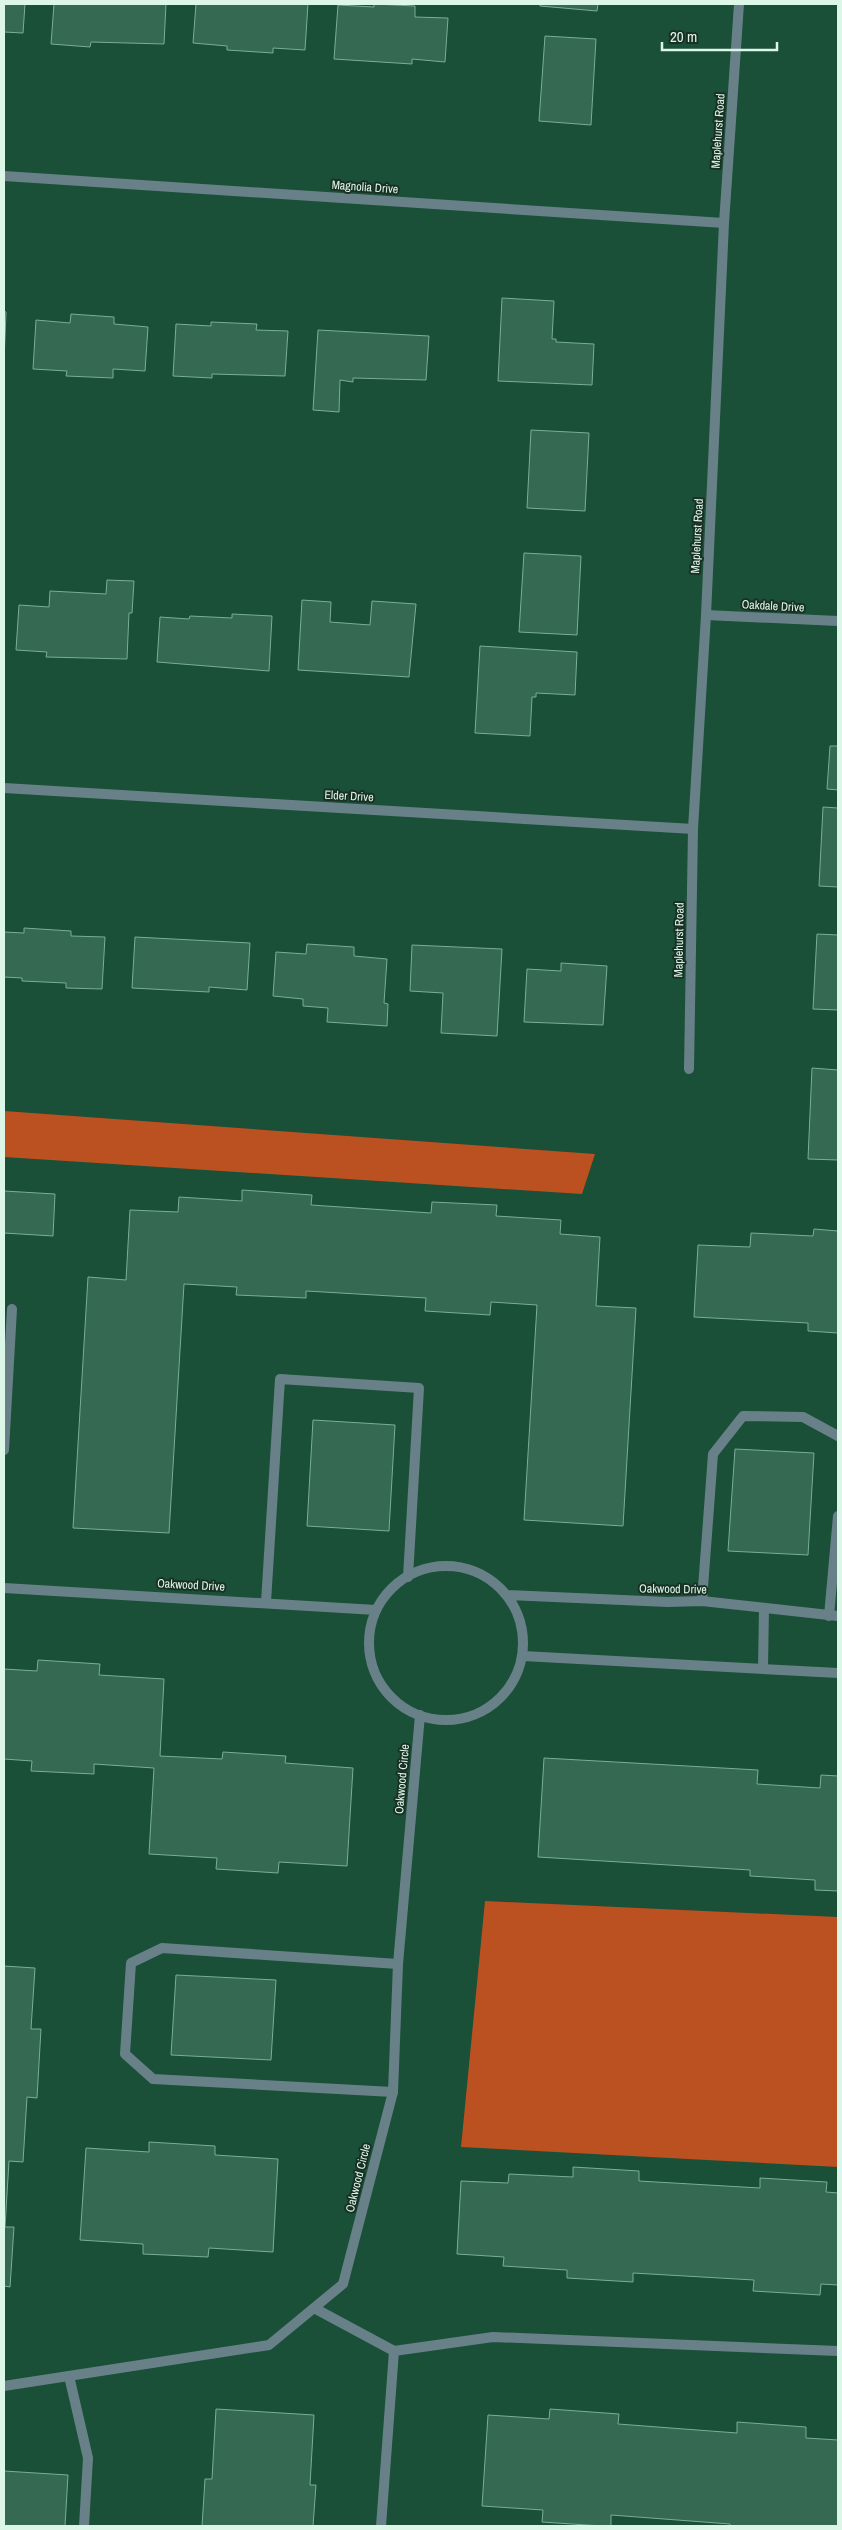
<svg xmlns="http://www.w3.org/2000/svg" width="842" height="2530" viewBox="0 0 842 2530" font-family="'Archivo Narrow',sans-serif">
<rect width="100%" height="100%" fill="#1a4f38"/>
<path fill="#bb5021" d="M 4,1111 L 595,1154 L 582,1194 L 4,1157 Z
M 485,1901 L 838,1917 L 838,2167 L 461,2147 Z"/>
<path fill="#356951" stroke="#79af94" d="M 4,4 L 25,4 L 23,33 L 4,32 Z
M 54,4 L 166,4 L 164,44 L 91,42 L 90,47 L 51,44 Z
M 196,4 L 308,4 L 305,50 L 273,48 L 273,53 L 227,50 L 227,46 L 193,43 Z
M 374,4 L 415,6 L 415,17 L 448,18 L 445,62 L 412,59 L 412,64 L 334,59 L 338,5 L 374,7 Z
M 540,4 L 598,4 L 597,11 L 540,6 Z
M 545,36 L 596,39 L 591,125 L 539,121 Z
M 502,298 L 554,301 L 552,339 L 556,339 L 556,342 L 594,344 L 592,385 L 498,381 Z
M 4,311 L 6,312 L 4,362 Z
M 71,314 L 114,317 L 114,324 L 148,327 L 145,371 L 113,369 L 113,378 L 66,376 L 67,371 L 33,369 L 36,320 L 70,323 Z
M 211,322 L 257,324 L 256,330 L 288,331 L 285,376 L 212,374 L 212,378 L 173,376 L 176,324 L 211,326 Z
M 318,330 L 429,336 L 426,380 L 353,378 L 353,382 L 340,380 L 339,412 L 313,410 Z
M 531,430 L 589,433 L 585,511 L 527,508 Z
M 524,553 L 581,556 L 577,635 L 519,632 Z
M 107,580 L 134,581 L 132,613 L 129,613 L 127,659 L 46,657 L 47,652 L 16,650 L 19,605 L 49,607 L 50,591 L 106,594 Z
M 302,600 L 331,602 L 330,622 L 370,625 L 372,601 L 416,604 L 409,677 L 298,670 Z
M 232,614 L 272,616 L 269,671 L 157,662 L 160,617 L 189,619 L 190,616 L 232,618 Z
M 480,646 L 577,652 L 575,695 L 536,693 L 536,697 L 532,697 L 530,736 L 475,733 Z
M 830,746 L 838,746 L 838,790 L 827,789 Z
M 823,807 L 838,808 L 838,887 L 819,886 Z
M 24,928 L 71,931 L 71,936 L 105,937 L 102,989 L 66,988 L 66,983 L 22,981 L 22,978 L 4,977 L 4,932 L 24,933 Z
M 817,934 L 838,935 L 838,1010 L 813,1009 Z
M 135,937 L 250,943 L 247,990 L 209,987 L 209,992 L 132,988 Z
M 307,944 L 354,947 L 354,956 L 387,959 L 384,1003 L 388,1004 L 387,1026 L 327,1022 L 328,1008 L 303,1006 L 303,999 L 273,996 L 276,952 L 306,954 Z
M 412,945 L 502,949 L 497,1036 L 441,1033 L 443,993 L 410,991 Z
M 561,963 L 607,966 L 603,1025 L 524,1022 L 527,969 L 561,971 Z
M 812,1068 L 838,1070 L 838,1160 L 808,1159 Z
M 242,1190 L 312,1195 L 311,1205 L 431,1213 L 432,1202 L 497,1205 L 496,1216 L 561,1220 L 560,1234 L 600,1237 L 596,1306 L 636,1308 L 623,1526 L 524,1520 L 537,1305 L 491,1302 L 490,1315 L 425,1311 L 426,1298 L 306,1291 L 306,1298 L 236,1295 L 237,1287 L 184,1284 L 169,1533 L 73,1528 L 88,1277 L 126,1280 L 130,1210 L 178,1212 L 179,1197 L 242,1201 Z
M 4,1191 L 55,1194 L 53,1236 L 4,1233 Z
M 814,1229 L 838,1231 L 838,1333 L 808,1331 L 808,1323 L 694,1317 L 698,1245 L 750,1247 L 751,1233 L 813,1236 Z
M 313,1420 L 395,1425 L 389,1531 L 307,1526 Z
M 735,1449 L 814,1453 L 808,1555 L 728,1551 Z
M 38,1660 L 100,1664 L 99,1675 L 164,1679 L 160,1756 L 222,1759 L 223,1752 L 286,1756 L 285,1763 L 353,1768 L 347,1866 L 279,1862 L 278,1873 L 216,1869 L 217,1858 L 149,1854 L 154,1768 L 94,1764 L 94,1774 L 31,1771 L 32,1761 L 4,1759 L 4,1669 L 37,1671 Z
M 544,1758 L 758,1770 L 757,1784 L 820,1788 L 821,1775 L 838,1776 L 838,1891 L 815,1890 L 815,1880 L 750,1876 L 750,1870 L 538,1857 Z
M 4,1966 L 35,1968 L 31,2029 L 41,2029 L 37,2098 L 27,2097 L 23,2162 L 9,2161 L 5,2227 L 14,2227 L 10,2287 L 4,2286 Z
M 176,1975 L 276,1980 L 271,2060 L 171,2055 Z
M 149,2142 L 215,2146 L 215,2155 L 278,2159 L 273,2252 L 209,2248 L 208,2257 L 143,2254 L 143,2244 L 80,2240 L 86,2148 L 149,2152 Z
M 573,2167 L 639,2171 L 639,2181 L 760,2188 L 760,2178 L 827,2182 L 826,2192 L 838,2193 L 838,2285 L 821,2284 L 820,2295 L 753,2291 L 754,2280 L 633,2273 L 633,2282 L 567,2278 L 567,2270 L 503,2266 L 504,2257 L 457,2254 L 461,2181 L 508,2183 L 509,2174 L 573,2177 Z
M 216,2409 L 314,2415 L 310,2485 L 316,2485 L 313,2526 L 202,2526 L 205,2479 L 212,2479 Z
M 550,2409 L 619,2414 L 618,2424 L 737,2433 L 737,2422 L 806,2427 L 806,2438 L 838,2440 L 838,2526 L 730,2526 L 730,2524 L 611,2515 L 611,2526 L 602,2526 L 542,2522 L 543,2510 L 482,2506 L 488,2415 L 549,2419 Z
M 4,2471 L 68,2475 L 65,2526 L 4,2526 Z"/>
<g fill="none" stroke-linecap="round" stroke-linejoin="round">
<path stroke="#688189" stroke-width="10" d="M 4,1450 L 12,1309
M 702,1601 L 713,1454 L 743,1416 L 803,1417 L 838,1436
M 266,1602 L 280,1379 L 419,1388 L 408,1577
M 829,1616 L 838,1516
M 763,1668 L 764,1608
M 393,2092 L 153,2079 L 125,2054 L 131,1963 L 162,1948 L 398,1964
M 69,2376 L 88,2458 L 84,2526"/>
<path stroke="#688189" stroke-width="10" d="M 4,176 L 724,223
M 706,615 L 838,621
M 4,788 L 693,829
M 689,1069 L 693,829 L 706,615 L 724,223 L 739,4
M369 1643a77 77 0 1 1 154 0a77 77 0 1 1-154 0Z
M 4,1588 L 376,1610
M 507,1595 L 668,1602 L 702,1601 L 838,1616
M 523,1656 L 838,1673
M 314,2308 L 394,2351 L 493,2337 L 838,2351
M 4,2386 L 269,2345 L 343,2284 L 393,2092 L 398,1964 L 420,1715
M 381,2526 L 394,2351"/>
</g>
<g text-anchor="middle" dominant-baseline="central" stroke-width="4" stroke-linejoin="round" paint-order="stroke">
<g font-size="12" fill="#dcf7e8" stroke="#1a3025">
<text transform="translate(718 131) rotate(-86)">Maplehurst Road</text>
<text transform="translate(365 187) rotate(4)">Magnolia Drive</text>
<text transform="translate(697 536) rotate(-87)">Maplehurst Road</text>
<text transform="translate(773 606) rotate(3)">Oakdale Drive</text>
<text transform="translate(349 796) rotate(3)">Elder Drive</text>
<text transform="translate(679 940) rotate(-89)">Maplehurst Road</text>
<text transform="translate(191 1585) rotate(3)">Oakwood Drive</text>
<text transform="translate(673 1589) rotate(1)">Oakwood Drive</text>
<text transform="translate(402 1779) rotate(-85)">Oakwood Circle</text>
<text transform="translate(358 2178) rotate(-76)">Oakwood Circle</text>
</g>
</g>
<rect width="842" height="2530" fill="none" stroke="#dcf7e8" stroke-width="10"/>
<path d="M662 42v8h115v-8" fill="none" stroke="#dcf7e8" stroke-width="2.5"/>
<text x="670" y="42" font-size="15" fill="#dcf7e8" stroke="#1a3025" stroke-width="4" paint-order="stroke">20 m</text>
</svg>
